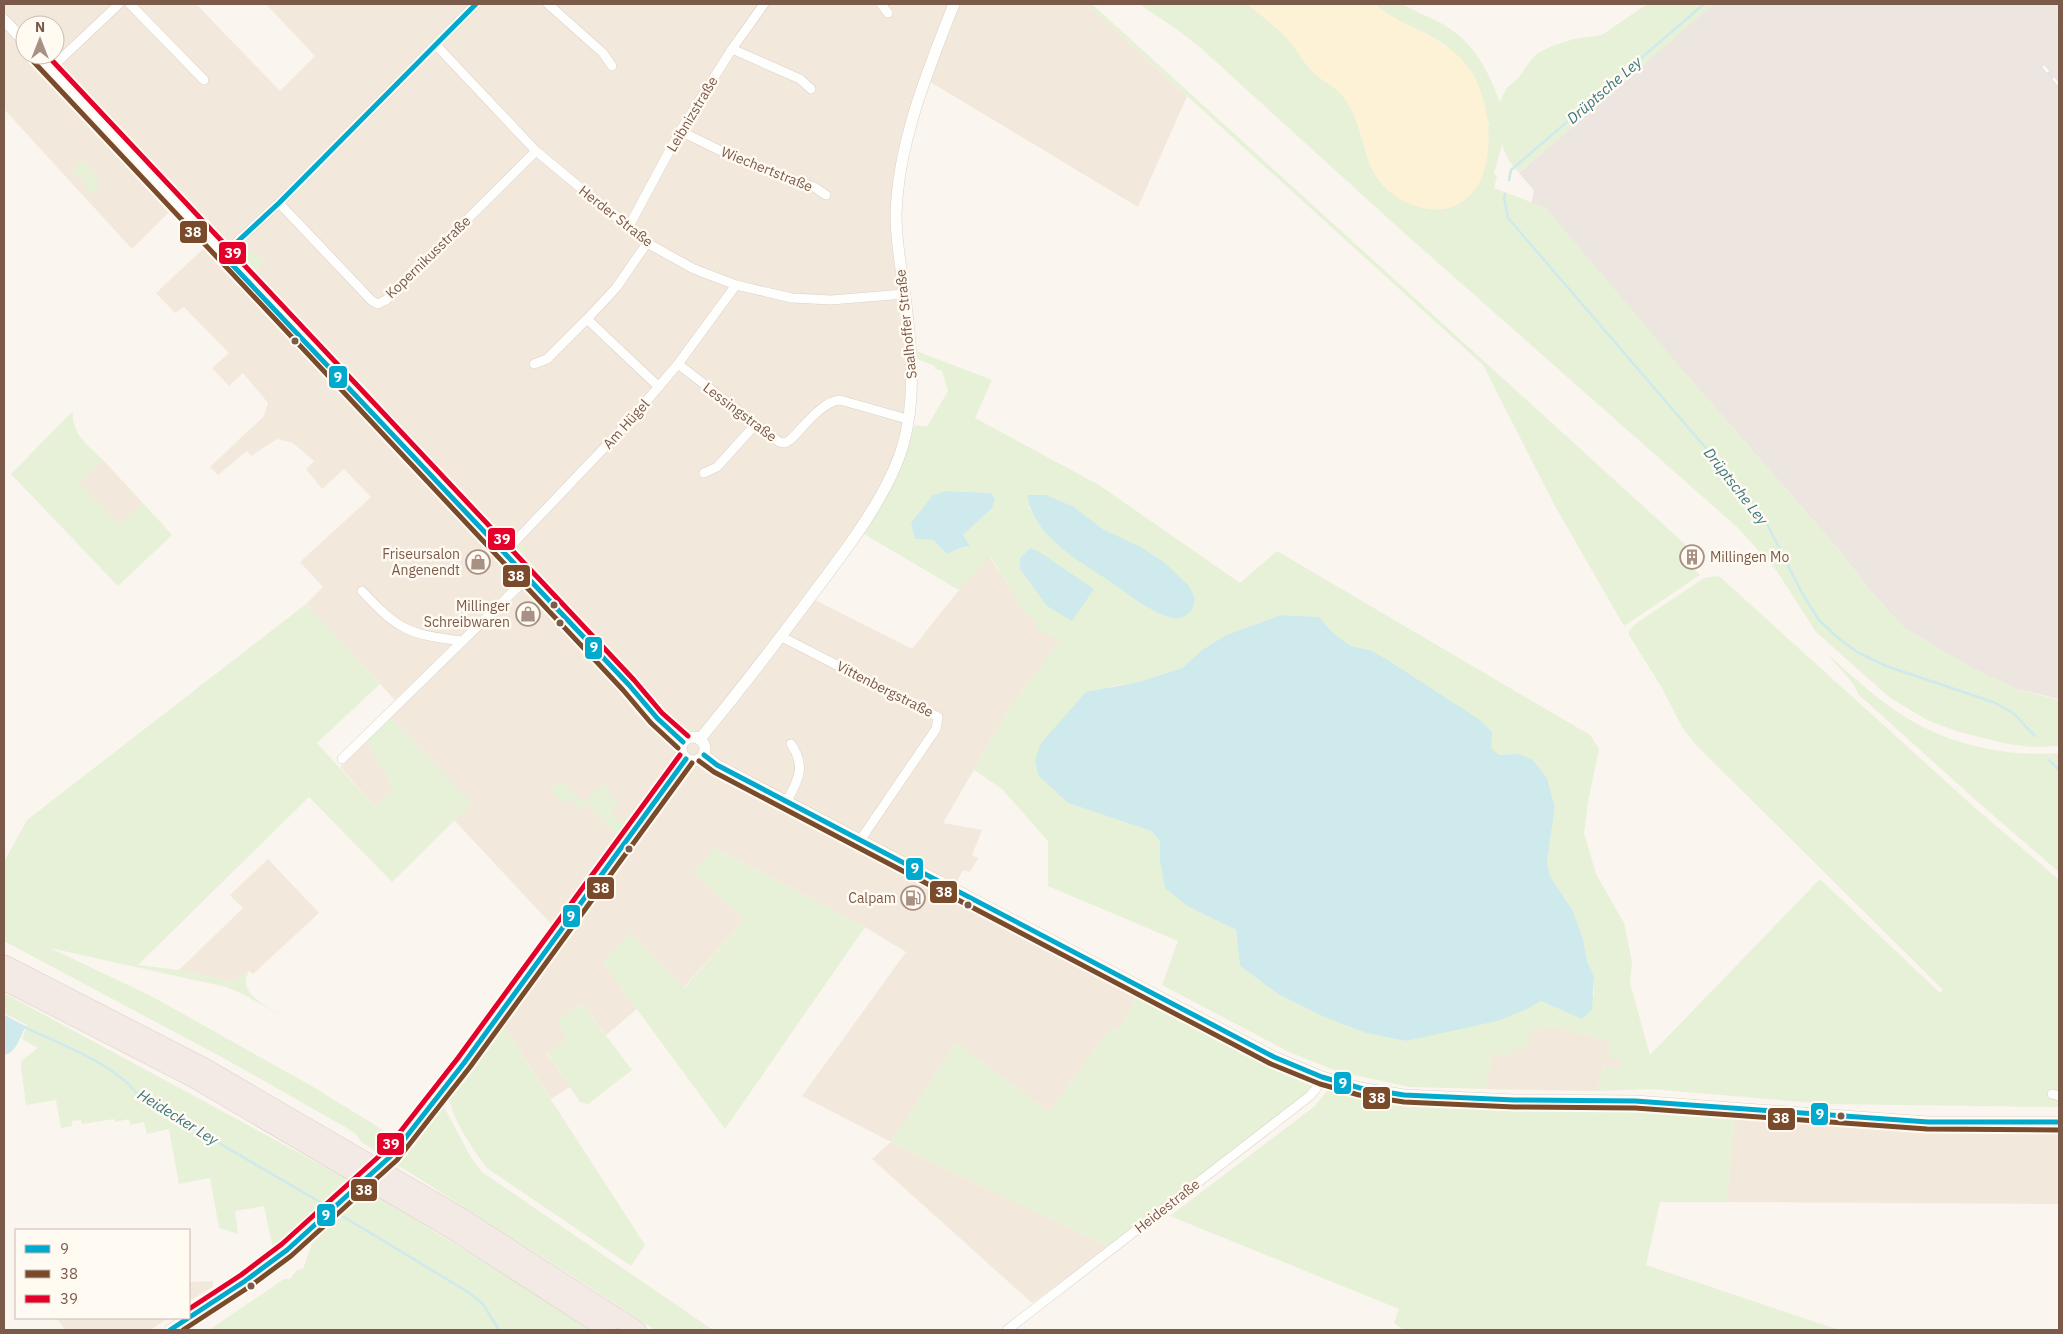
<svg xmlns="http://www.w3.org/2000/svg" width="2063" height="1334" viewBox="0 0 2063 1334" font-family="'IBM Plex Sans',sans-serif">
<rect width="100%" height="100%" fill="#faf5ee"/>
<path fill="#f3e8dc" fill-rule="evenodd" d="M 4,4 L 196,4 L 280,91 L 315,56 L 266,4 L 1086,4 L 1187,96 L 1138,207 L 927,80 L 909,132 L 896,216 L 911,349 L 903,445 L 815,600 L 912,649 L 959,590 L 989,556 L 1011,589 L 1022,609 L 1060,641 L 1012,704 L 943,823 L 982,830 L 972,855 L 978,858 L 970,872 L 963,870 L 951,893 L 1034,941 L 1138,993 L 1119,1029 L 1110,1030 L 1049,1112 L 956,1043 L 891,1142 L 1109,1247 L 1032,1303 L 872,1159 L 891,1142 L 802,1096 L 906,952 L 865,927 L 714,848 L 694,873 L 745,920 L 683,988 L 630,933 L 603,963 L 637,1009 L 606,1035 L 582,1004 L 557,1021 L 568,1038 L 547,1054 L 570,1087 L 551,1099 L 502,1024 L 490,1010 L 553,926 L 454,820 L 472,803 L 384,711 L 395,700 L 306,604 L 323,587 L 300,562 L 371,497 L 344,469 L 322,489 L 306,469 L 314,461 L 293,443 L 277,439 L 251,456 L 247,451 L 218,475 L 210,467 L 264,416 L 268,403 L 243,373 L 229,386 L 212,368 L 229,353 L 184,307 L 175,313 L 156,293 L 203,249 L 169,212 L 132,249 L 4,109 ZM 25,25 L 55,25 L 55,55 L 25,55 Z
M 103,460 L 143,503 L 119,525 L 78,483 Z
M 366,739 L 393,789 L 375,807 L 340,767 Z
M 268,859 L 319,913 L 253,974 L 248,970 L 234,982 L 179,970 L 243,908 L 230,895 Z
M 1554,1027 L 1613,1042 L 1623,1060 L 1619,1069 L 1604,1065 L 1596,1091 L 1485,1089 L 1493,1052 L 1511,1048 L 1530,1032 Z
M 1734,1116 L 1922,1130 L 2055,1131 L 2059,1134 L 2059,1204 L 1727,1202 Z
M 213,1281 L 213,1287 L 189,1301 L 189,1282 Z
M 57,1318 L 168,1318 L 150,1330 L 65,1330 Z"/>
<path fill="#ede5df" d="M 1713,4 L 2059,4 L 2059,699 L 2017,689 L 1997,680 L 1968,666 L 1904,628 L 1868,588 L 1839,550 L 1686,374 L 1526,227 L 1534,190 L 1519,173 Z"/>
<path fill="#e7f1d8" fill-rule="evenodd" d="M 1086,4 L 1092,4 L 1688,547 L 1689,551 L 1683,558 L 1700,575 L 1624,626 L 1555,506 L 1483,365 Z
M 1139,4 L 1247,4 C 1260,14 1273,25 1285,36 C 1294,45 1300,56 1310,65 C 1321,76 1336,86 1345,99 C 1371,136 1357,180 1408,202 C 1426,209 1433,210 1452,207 L 1489,125 L 1480,90 L 1473,75 L 1446,45 L 1427,34 L 1388,16 L 1375,4 C 1382,4 1390,3 1398,4 C 1405,4 1413,10 1419,13 C 1466,31 1483,57 1500,102 L 1506,89 L 1519,77 L 1531,60 L 1538,53 L 1552,46 L 1574,39 L 1602,35 L 1647,4 L 1714,4 L 1519,173 L 1509,161 L 1502,145 L 1494,173 L 1497,176 L 1494,188 L 1546,208 L 1686,374 L 1839,550 L 1868,588 L 1904,628 L 1968,666 L 1997,680 L 2017,689 L 2059,700 L 2059,746 L 2032,747 L 2008,744 L 1959,732 L 1927,720 L 1889,697 L 1816,632 L 1776,570 L 1738,528 L 1402,231 L 1203,50 L 1178,30 Z
M 84,160 L 89,165 L 88,166 L 91,169 L 97,165 L 92,171 L 101,183 L 94,185 L 98,190 L 91,194 L 83,184 L 83,180 L 90,173 L 91,170 L 80,180 L 73,172 Z
M 247,249 L 265,261 L 253,272 L 239,259 L 239,254 Z
M 916,351 L 992,380 L 975,418 L 1099,485 L 1240,583 L 1277,551 L 1590,735 L 1599,749 L 1588,802 L 1584,833 L 1596,874 L 1624,923 L 1632,962 L 1630,983 L 1650,1055 L 1820,879 L 1940,993 L 1943,990 L 1697,746 L 1682,727 L 1662,688 L 1629,635 L 1629,631 L 1635,624 L 1704,578 L 1719,576 L 1974,807 L 2059,880 L 2059,1107 L 1825,1104 L 1651,1089 L 1596,1091 L 1604,1065 L 1619,1069 L 1622,1061 L 1607,1057 L 1612,1042 L 1554,1027 L 1530,1032 L 1526,1050 L 1511,1048 L 1509,1057 L 1493,1053 L 1485,1089 L 1410,1087 L 1339,1072 L 1289,1052 L 1162,985 L 1178,941 L 1048,886 L 1048,841 L 1002,789 L 974,770 L 1012,704 L 1060,640 L 1035,628 L 1037,622 L 1022,609 L 1011,589 L 990,556 L 959,590 L 864,534 L 895,481 L 915,425 L 927,427 L 948,391 L 942,371 L 935,369 L 935,366 L 917,359 ZM 947,491 L 991,493 L 992,508 L 963,535 L 970,546 L 960,548 L 947,554 L 933,540 ZM 1028,506 L 1074,507 L 1103,529 L 1141,547 L 1152,610 L 1058,545 L 1039,524 ZM 1281,615 L 1319,617 L 1330,630 L 1350,646 L 1370,650 L 1499,755 L 1519,754 L 1533,760 L 1547,778 L 1555,807 L 1547,862 L 1550,876 L 1573,911 L 1583,939 L 1587,961 L 1594,976 L 1594,994 L 1582,1018 L 1541,1001 L 1527,1009 L 1406,1041 L 1366,1033 L 1322,1016 L 1278,994 L 1240,966 L 1236,930 L 1187,906 L 1160,861 L 1160,841 L 1151,831 L 1068,803 L 1108,687 L 1139,682 L 1182,668 L 1202,650 L 1226,635 Z
M 73,411 C 71,433 88,446 103,460 L 79,483 L 119,525 L 143,503 L 172,535 L 118,586 L 11,474 Z
M 518,542 L 526,549 L 522,554 L 540,573 L 536,577 L 512,551 Z
M 306,604 L 380,684 L 317,743 L 375,807 L 393,789 L 366,739 L 389,716 L 472,803 L 392,882 L 309,797 L 138,965 L 179,970 L 234,982 L 248,970 L 249,971 C 236,993 267,1006 282,1016 L 241,993 L 226,987 L 50,948 L 151,996 L 310,1085 L 391,1135 L 377,1152 L 361,1142 L 356,1134 L 345,1127 L 227,1060 L 4,941 L 4,862 L 27,820 Z
M 1829,655 C 1855,679 1881,703 1912,721 C 1955,746 2010,757 2059,753 L 2059,872 L 1980,804 L 1858,694 C 1854,680 1837,668 1829,655 Z
M 564,782 L 586,805 L 581,810 L 570,799 L 570,796 L 565,801 L 567,803 L 564,805 L 549,788 Z
M 603,784 L 611,792 L 609,794 L 618,803 L 611,814 L 626,825 L 619,836 L 585,801 Z
M 714,848 L 865,927 L 725,1129 L 603,963 L 630,933 L 684,988 L 745,920 L 694,873 Z
M 4,993 L 349,1180 L 320,1208 L 273,1248 L 264,1206 L 235,1211 L 238,1234 L 219,1228 L 210,1178 L 179,1184 L 169,1129 L 147,1134 L 144,1122 L 130,1125 L 129,1119 L 115,1122 L 114,1119 L 82,1124 L 81,1120 L 72,1121 L 72,1126 L 61,1128 L 56,1100 L 26,1105 L 21,1065 L 22,1060 L 38,1048 L 22,1039 L 27,1025 L 4,1013 Z
M 1138,993 L 1314,1084 L 1294,1106 L 1109,1247 L 891,1142 L 956,1043 L 1049,1112 L 1110,1030 L 1119,1029 Z
M 582,1004 L 632,1070 L 588,1104 L 580,1102 L 547,1053 L 568,1038 L 556,1021 Z
M 502,1024 L 645,1245 L 631,1266 L 487,1168 C 475,1153 449,1114 449,1096 Z
M 1330,1087 L 1356,1096 L 1476,1104 L 1672,1110 L 1673,1112 L 1734,1116 L 1727,1202 L 1660,1202 L 1646,1265 L 1839,1330 L 1404,1330 L 1394,1323 L 1399,1309 L 1170,1216 L 1315,1106 Z
M 440,1107 L 445,1109 L 472,1159 L 482,1172 L 713,1330 L 655,1330 L 591,1288 L 393,1162 Z
M 364,1188 L 515,1281 L 589,1330 L 209,1330 L 284,1279 L 290,1279 L 297,1270 L 303,1269 L 313,1240 Z"/>
<path fill="#fdf2d6" d="M 1247,4 L 1375,4 C 1407,32 1451,35 1474,76 C 1495,115 1500,198 1444,209 C 1428,211 1410,206 1397,197 C 1359,172 1369,131 1345,99 C 1337,87 1322,82 1313,72 C 1302,61 1295,47 1285,36 C 1273,25 1260,14 1247,4 Z"/>
<path fill="#cfeaec" d="M 947,491 L 991,493 L 995,499 L 992,508 L 963,535 L 970,546 L 960,548 L 947,554 L 933,540 L 915,539 L 911,523 L 933,495 Z
M 1028,495 L 1046,495 L 1074,507 L 1103,529 L 1141,547 L 1165,563 L 1189,586 L 1195,598 L 1192,610 C 1186,616 1181,620 1172,618 C 1150,612 1131,596 1112,583 C 1095,571 1075,560 1059,546 C 1045,534 1028,514 1028,495 Z
M 1030,548 L 1038,551 L 1094,589 L 1072,621 L 1047,606 L 1020,569 L 1020,558 Z
M 1281,615 L 1319,617 L 1330,630 L 1350,646 L 1370,650 L 1386,659 L 1480,720 L 1492,732 L 1491,748 L 1499,755 L 1519,754 L 1533,760 L 1547,778 L 1555,807 L 1547,862 L 1550,876 L 1573,911 L 1583,939 L 1587,961 L 1594,976 L 1592,1010 L 1582,1019 L 1541,1001 L 1527,1009 L 1497,1021 L 1406,1041 L 1366,1033 L 1322,1016 L 1278,994 L 1240,966 L 1236,930 L 1187,906 L 1165,888 L 1160,861 L 1160,841 L 1151,831 L 1068,803 L 1038,775 L 1035,760 L 1041,743 L 1086,692 L 1139,682 L 1182,668 L 1202,650 L 1226,635 Z
M 4,1016 L 25,1028 C 19,1039 16,1053 4,1055 Z"/>
<g fill="none" stroke-linecap="round" stroke-linejoin="round">
<path stroke="#cfeaec" stroke-width="2.5" d="M 1509,180 L 1511,170 L 1704,4
M 1505,194 L 1504,198 L 1508,218 L 1748,497 L 1766,522 L 1802,593 L 1819,620 L 1836,636 L 1857,652 L 1886,666 L 1993,702 L 2012,712 L 2035,736
M 2049,760 L 2059,770
M 4,1016 C 42,1039 89,1051 124,1080 C 130,1085 135,1092 140,1097 L 325,1205
M 339,1214 L 468,1292 L 483,1304 L 499,1330"/>
<path stroke="#dacec5" stroke-width="11" stroke-dasharray="11 5.5" stroke-linecap="butt" d="M 348,1195 L 392,1155"/>
<g stroke="#d9d1cb" stroke-width="10">
<path id="minor" d="M 130,4 L 204,80
M 548,4 L 603,53 L 612,66
M 881,4 L 888,13
M 436,45 L 536,151 L 647,243 L 694,269 L 736,285 L 792,298 L 831,300 L 904,294
M 732,49 L 800,79 L 811,89
M 50,69 L 119,4
M 680,131 L 752,166 L 814,187 L 826,195
M 279,203 L 372,301 L 378,304 L 386,300 L 536,151
M 628,228 L 680,131 L 732,49 L 764,4
M 647,243 L 616,288 L 587,319 L 659,387
M 223,255 L 279,203 L 476,4
M 534,364 L 547,359 L 587,319
M 678,364 L 779,442 L 785,443 L 790,440 C 803,428 822,401 840,400 L 907,419
M 704,473 L 717,467 L 755,425
M 504,553 L 627,424 L 678,364 L 736,285
M 362,591 C 399,631 408,634 462,641
M 782,637 L 938,717 L 936,729 L 861,839
M 342,759 L 527,578
M 787,801 C 799,779 806,766 791,744
M 2052,1094 L 2059,1096
M 1007,1330 L 1311,1095 L 1318,1086 L 1322,1077"/>
</g>
<g stroke="#d9d1cb" stroke-width="12">
<path id="tertiary" d="M 4,20 L 25,42
M 37,55 C 233,266 431,476 629,685 L 657,718 L 683,742
M681 749a12 12 0 1 1 24 0a12 12 0 1 1-24 0Z
M 700,739 C 740,690 778,641 815,591 C 846,550 889,494 903,445 C 917,397 911,345 905,296 C 901,269 896,242 896,215 C 898,142 928,70 954,4
M 704,755 L 717,765 L 1274,1057 L 1322,1077 L 1360,1088 L 1404,1095 L 1514,1100 L 1635,1101 L 1928,1122 L 2059,1122
M 392,1155 L 464,1063 L 607,869 L 686,759
M 170,1330 L 245,1281 L 287,1250 L 348,1195"/>
</g>
<g stroke="#dbd0ca" stroke-width="19">
<path id="motorway" d="M 4,964 L 204,1067 L 458,1215 L 637,1330
M 4,981 L 191,1077 L 449,1228 L 607,1330"/>
</g>
<use href="#minor" stroke="#fefefc" stroke-width="9"/>
<use href="#tertiary" stroke="#fefefc" stroke-width="11"/>
<use href="#motorway" stroke="#f3eae6" stroke-width="18"/>
<g stroke="#e6e3e6" stroke-width="4.5">
<path id="rail" d="M 2058,33 L 2059,34
M 2043,66 L 2059,85"/>
</g>
<use href="#rail" stroke="#fffaf2" stroke-width="2.5" stroke-dasharray="8" stroke-linecap="butt"/>
<g stroke="#fffaf2" stroke-width="9">
<path id="bus-1" d="M 223,255 L 629,685 L 657,718 L 683,742
M 223,255 L 279,203 L 476,4
M 704,755 L 717,765 L 1274,1057 L 1322,1077 L 1360,1088 L 1404,1095 L 1514,1100 L 1635,1101 L 1928,1122 L 2059,1122
M 170,1330 L 245,1281 L 287,1250 L 392,1155 L 464,1063 L 686,759"/>
</g>
<g stroke="#fffaf2" stroke-width="9">
<path id="bus-2" d="M 32,60 L 623,690 L 651,723 L 678,748
M 699,761 L 714,772 L 1271,1064 L 1320,1084 L 1359,1095 L 1404,1102 L 1514,1107 L 1635,1108 L 1927,1129 L 2059,1130
M 183,1330 L 249,1287 L 291,1256 L 397,1160 L 470,1067 L 692,763"/>
</g>
<g stroke="#fffaf2" stroke-width="9">
<path id="bus-3" d="M 47,55 L 634,680 L 662,713 L 688,736
M 189,1309 L 241,1275 L 282,1244 L 386,1150 L 458,1058 L 680,755"/>
</g>
<use href="#bus-1" stroke="#00a9ce" stroke-width="5"/>
<use href="#bus-2" stroke="#7a4b2a" stroke-width="5"/>
<use href="#bus-3" stroke="#e4002b" stroke-width="5"/>
</g>
<defs>
<g id="building-ring" transform="scale(1.25)"><circle r="9.5" fill="#fffaf2" stroke="#a89083" stroke-width="1.5"/><path d="M-4-6H4V6H1V3H-1V6H-4ZM-2.5-4.3h1.7v1.8h-1.7ZM.8-4.3h1.7v1.8H.8ZM-2.5-1h1.7V.8h-1.7ZM.8-1h1.7V.8H.8Z" fill="#a89083"/></g>
<g id="shop-ring" transform="scale(1.25)"><circle r="9.5" fill="#fffaf2" stroke="#a89083" stroke-width="1.5"/><path d="M-5-2.5h2.3a2.7 3.5 0 0 1 5.4 0H5L5.5 6h-11ZM-1.5-2.5h3a1.5 2.3 0 0 0-3 0Z" fill="#a89083"/></g>
<g id="fuel-ring" transform="scale(1.25)"><circle r="9.5" fill="#fffaf2" stroke="#a89083" stroke-width="1.5"/><path d="M-5.5-6h7V0h2V4h1.3V-2.5L3-4.5l.8-.8L6-3V5H2.5V1h-1V6h-7ZM-4.2-4.7v3.2H.2V-4.7Z" fill="#a89083"/></g>
</defs>
<g fill-rule="evenodd">
<use href="#building-ring" x="1692" y="557"/>
<use href="#shop-ring" x="478" y="562"/>
<use href="#shop-ring" x="528" y="614"/>
<use href="#fuel-ring" x="913" y="898"/>
</g>
<g fill="#7c5a4a" stroke="#fffaf2" stroke-width="2">
<circle cx="295" cy="341" r="4.5"/>
<circle cx="554" cy="605" r="4.5"/>
<circle cx="560" cy="623" r="4.5"/>
<circle cx="629" cy="849" r="4.5"/>
<circle cx="968" cy="905" r="4.5"/>
<circle cx="1841" cy="1116" r="4.5"/>
<circle cx="251" cy="1286" r="4.5"/>
</g>
<g text-anchor="middle" dominant-baseline="central" stroke-width="5" stroke-linejoin="round" paint-order="stroke">
<g font-size="14" fill="#7c5a4a" stroke="#fffaf2">
<text transform="translate(692 114) rotate(-59)">Leibnizstraße</text>
<text transform="translate(767 169) rotate(22)">Wiechertstraße</text>
<text transform="translate(616 216) rotate(38)">Herder Straße</text>
<text transform="translate(428 257) rotate(-44)">Kopernikusstraße</text>
<text transform="translate(906 324) rotate(-96)">Saalhoffer Straße</text>
<text transform="translate(740 412) rotate(37)">Lessingstraße</text>
<text transform="translate(626 424) rotate(-48)">Am Hügel</text>
<text transform="translate(885 689) rotate(27)">Vittenbergstraße</text>
<text transform="translate(1167 1206) rotate(-38)">Heidestraße</text>
</g>
<g font-size="14" fill="#7c5a4a" stroke="#fffaf2" text-anchor="end">
<text x="460" y="554">Friseursalon<tspan x="460" dy="16">Angenendt</tspan></text>
<text x="1710" y="557" text-anchor="start">Millingen Mo</text>
<text x="510" y="606">Millinger<tspan x="510" dy="16">Schreibwaren</tspan></text>
<text x="896" y="898">Calpam</text>
</g>
<g font-size="15" font-style="italic" fill="#3b7882" stroke="#fffaf2">
<text transform="translate(1604 90) rotate(-41)">Drüptsche Ley</text>
<text transform="translate(1736 486) rotate(52)">Drüptsche Ley</text>
<text transform="translate(178 1117) rotate(32)">Heidecker Ley</text>
</g>
</g>
<g stroke="#fffaf2" stroke-width="2">
<rect x="179" y="220" width="29" height="24" rx="5" fill="#7a4b2a"/>
<rect x="218" y="241" width="29" height="24" rx="5" fill="#e4002b"/>
<rect x="328" y="365" width="20" height="24" rx="5" fill="#00a9ce"/>
<rect x="487" y="527" width="29" height="24" rx="5" fill="#e4002b"/>
<rect x="502" y="564" width="29" height="24" rx="5" fill="#7a4b2a"/>
<rect x="584" y="636" width="19" height="24" rx="5" fill="#00a9ce"/>
<rect x="905" y="857" width="19" height="24" rx="5" fill="#00a9ce"/>
<rect x="586" y="876" width="29" height="24" rx="5" fill="#7a4b2a"/>
<rect x="929" y="880" width="29" height="24" rx="5" fill="#7a4b2a"/>
<rect x="562" y="904" width="19" height="24" rx="5" fill="#00a9ce"/>
<rect x="1333" y="1071" width="19" height="24" rx="5" fill="#00a9ce"/>
<rect x="1362" y="1086" width="29" height="24" rx="5" fill="#7a4b2a"/>
<rect x="1810" y="1102" width="19" height="24" rx="5" fill="#00a9ce"/>
<rect x="1767" y="1107" width="29" height="24" rx="5" fill="#7a4b2a"/>
<rect x="376" y="1132" width="29" height="24" rx="5" fill="#e4002b"/>
<rect x="350" y="1178" width="28" height="24" rx="5" fill="#7a4b2a"/>
<rect x="316" y="1203" width="20" height="24" rx="5" fill="#00a9ce"/>
</g>
<g font-size="14" text-anchor="middle" font-weight="bold" fill="#fff">
<text x="193" y="237">38</text>
<text x="233" y="258">39</text>
<text x="338" y="382">9</text>
<text x="502" y="544">39</text>
<text x="516" y="581">38</text>
<text x="594" y="652">9</text>
<text x="915" y="873">9</text>
<text x="601" y="893">38</text>
<text x="944" y="897">38</text>
<text x="571" y="921">9</text>
<text x="1343" y="1088">9</text>
<text x="1377" y="1103">38</text>
<text x="1820" y="1119">9</text>
<text x="1781" y="1123">38</text>
<text x="391" y="1149">39</text>
<text x="364" y="1195">38</text>
<text x="326" y="1220">9</text>
</g>
<rect width="2063" height="1334" fill="none" stroke="#7c5a4a" stroke-width="10"/>
<rect x="15" y="1229" width="175" height="90" fill="#fffaf2" stroke="#cbbaaf"/>
<rect x="25" y="1245" width="25" height="8" fill="#00a9ce" stroke="#cbbaaf"/>
<text x="60" y="1254" font-size="15" fill="#7c5a4a">9</text>
<rect x="25" y="1270" width="25" height="8" fill="#7a4b2a" stroke="#cbbaaf"/>
<text x="60" y="1279" font-size="15" fill="#7c5a4a">38</text>
<rect x="25" y="1295" width="25" height="8" fill="#e4002b" stroke="#cbbaaf"/>
<text x="60" y="1304" font-size="15" fill="#7c5a4a">39</text>
<g transform="translate(40 40)"><circle r="24" fill="#fffaf2" stroke="#cbbaaf"/>
<path d="M0-4L9 19L0 12L-9 19Z" fill="#a89083"/>
<text y="-8" font-size="14" font-weight="bold" text-anchor="middle" fill="#7c5a4a">N</text>
</g>
</svg>
